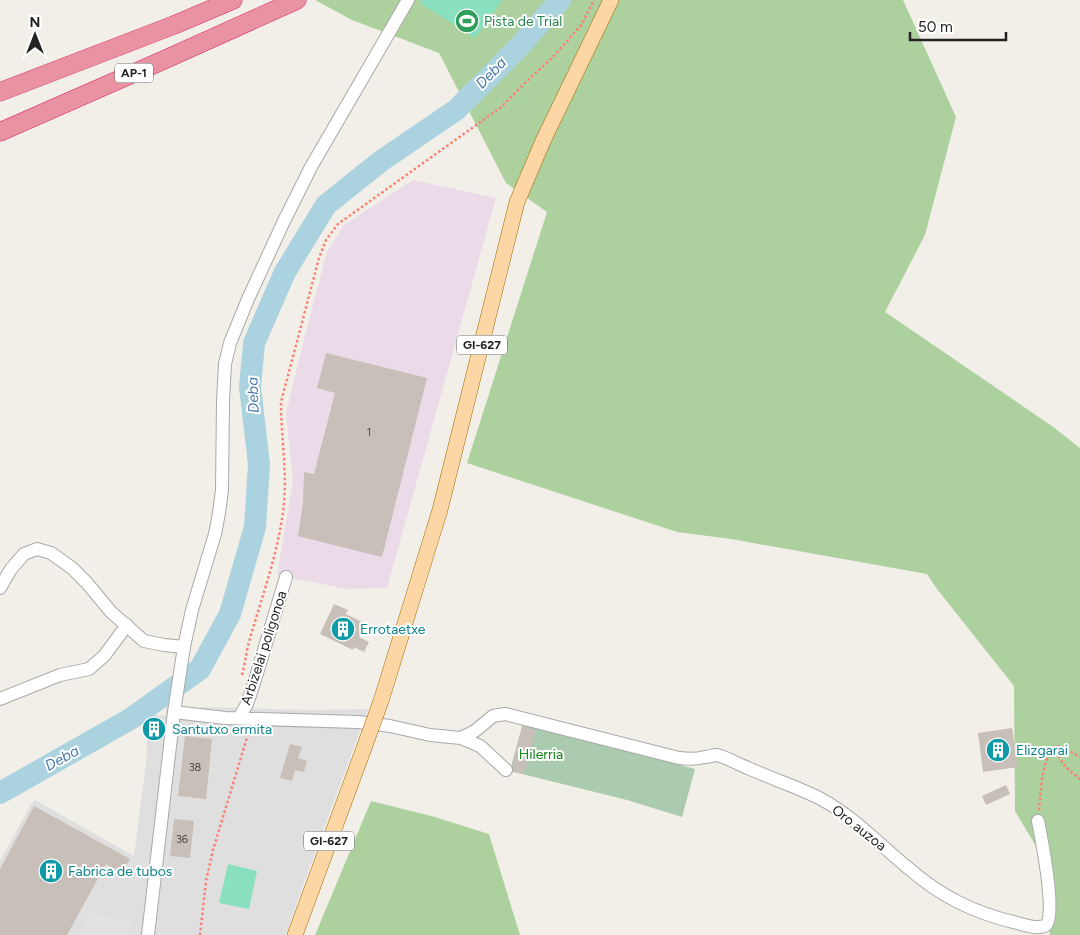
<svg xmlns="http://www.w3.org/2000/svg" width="1080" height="935" viewBox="0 0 1080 935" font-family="Figtree,sans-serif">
<rect width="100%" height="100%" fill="#f2efe9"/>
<path fill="#e0dfdf" d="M 166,706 L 187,707 L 198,709 L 200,707 L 310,710 L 368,709 L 305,880 L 286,935 L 0,935 L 0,861 L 30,806 L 35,800 L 134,856 L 147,755 L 147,728 L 149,714 L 165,716 Z"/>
<path fill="#ebdbe8" d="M 413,180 L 496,198 L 387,588 L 347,589 L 277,575 L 293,481 L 286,414 L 304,339 L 327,252 L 344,225 Z"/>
<path fill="#add19e" d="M 315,0 L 903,0 L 956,117 L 925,235 L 885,312 L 1052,426 L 1080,448 L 1080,935 L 1050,935 L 1040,853 L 1015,811 L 1014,686 L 937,589 L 927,574 L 731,539 L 677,532 L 467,463 L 547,212 L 506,183 L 439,53 L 352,20 Z
M 371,801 L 435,817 L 489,834 L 520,935 L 315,935 Z"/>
<path fill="#aacbaf" d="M 523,723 L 695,769 L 682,817 L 627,800 L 510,771 Z"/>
<path fill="#88e0be" d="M 422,0 L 502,0 L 475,38 L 420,3 Z
M 228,864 L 257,871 L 249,909 L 219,903 Z"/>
<path fill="#e2e2e2" d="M 89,913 L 131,921 L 129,935 L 79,935 Z"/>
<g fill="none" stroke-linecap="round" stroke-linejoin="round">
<path stroke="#aad3df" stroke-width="22" d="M 0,793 L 132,718 L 200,669 L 230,614 L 255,527 L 259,464 L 250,387 L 254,343 L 285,272 L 326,205 L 381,161 L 456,110 L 518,48 L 560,0"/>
</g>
<path fill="#c7bfb8" d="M 326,353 L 427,378 L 382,557 L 298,536 L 303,503 L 304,472 L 314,474 L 335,393 L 317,388 Z
M 334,604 L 348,610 L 346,614 L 366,624 L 359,637 L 369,642 L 364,652 L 354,647 L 353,650 L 320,634 Z
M 148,722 L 162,723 L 161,736 L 147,735 Z
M 522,727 L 536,730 L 524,774 L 514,772 L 514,768 L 512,764 Z
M 1012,728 L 1018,767 L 983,772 L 978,733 Z
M 185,736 L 212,739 L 206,799 L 178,796 Z
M 290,744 L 302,747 L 298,758 L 307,761 L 304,772 L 295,770 L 292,781 L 280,778 Z
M 1006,785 L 1010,794 L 986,805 L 982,796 Z
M 34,806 L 130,859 L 122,873 L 106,864 L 67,935 L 0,935 L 0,869 Z
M 174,819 L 194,821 L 190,858 L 170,856 Z"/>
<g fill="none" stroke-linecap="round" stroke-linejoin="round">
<g stroke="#a9a9a9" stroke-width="14">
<path id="minor" d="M 0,588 L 11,569 L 24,554 L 37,549 L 51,553 L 72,568 L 87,583 L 111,612 L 144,641 L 164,645 L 184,647
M 0,699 L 60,675 L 89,669 L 104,656 L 127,625
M 174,712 L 225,718 L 358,722 L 390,726 L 430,735 L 461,738 L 480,746 L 506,770
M 239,718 L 247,704 L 255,680 L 286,577
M 461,738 L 475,731 L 493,716 L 505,714 L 679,758 C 687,759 697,759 705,757 C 709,757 713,755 716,755 C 724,756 740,765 748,768 C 772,779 798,787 821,799 C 854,817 879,844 907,867 C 940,896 974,913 1017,923 C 1025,925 1039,930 1046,925 C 1057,916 1041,836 1038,821
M 148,935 L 174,712 L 184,647 L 192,610 L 215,534 L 219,513 L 222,490 L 223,401 L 225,364 L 230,343 L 248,299 L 284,221 L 311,167 L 408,0"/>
</g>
<g stroke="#a06b00" stroke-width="16">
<path id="major" d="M 381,701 L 440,510 L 517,202 L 543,141 L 611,0
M 295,935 L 364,748"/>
</g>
<g stroke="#dc2a67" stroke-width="19">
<path id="highway" d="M 0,92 L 174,25 L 233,0
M 0,132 L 166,59 L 297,0"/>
</g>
<path stroke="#fa8072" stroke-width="2.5" stroke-dasharray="2.5 2.5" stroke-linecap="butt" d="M 242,675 C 245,664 246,653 249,642 C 261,599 277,557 283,512 C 288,475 281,439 281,402 L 319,258 L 326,240 L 338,224 L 500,108 L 525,83 L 554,56 L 582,24 L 594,0
M 1056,746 C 1061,765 1065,767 1080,779
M 1057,746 L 1065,748 L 1080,757
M 1039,810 C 1041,792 1041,757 1056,746
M 200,935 L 206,881 L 213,850 L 249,731"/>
<use href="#minor" stroke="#fff" stroke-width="12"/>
<use href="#major" stroke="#fcd6a4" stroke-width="15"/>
<use href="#highway" stroke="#e892a2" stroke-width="18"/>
<g stroke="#a06b00" stroke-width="16" stroke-linecap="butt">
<path id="major-bridge" d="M 364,748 L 381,701"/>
</g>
<use href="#major-bridge" stroke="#fcd6a4" stroke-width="15"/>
</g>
<defs>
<g id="stadium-disc" transform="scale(1.25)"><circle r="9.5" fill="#2e9e5b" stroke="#fff"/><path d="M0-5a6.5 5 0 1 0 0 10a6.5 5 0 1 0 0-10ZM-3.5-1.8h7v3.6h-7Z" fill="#fff"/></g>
<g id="building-disc" transform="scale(1.25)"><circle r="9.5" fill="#0f9aa8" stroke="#fff"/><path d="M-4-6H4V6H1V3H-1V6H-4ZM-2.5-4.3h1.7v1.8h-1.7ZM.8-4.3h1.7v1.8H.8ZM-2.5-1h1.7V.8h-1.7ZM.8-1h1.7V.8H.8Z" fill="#fff"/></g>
</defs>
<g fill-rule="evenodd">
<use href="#stadium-disc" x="467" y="21"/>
<use href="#building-disc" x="343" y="629"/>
<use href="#building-disc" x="154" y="729"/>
<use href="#building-disc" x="998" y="750"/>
<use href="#building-disc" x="51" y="871"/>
</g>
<g text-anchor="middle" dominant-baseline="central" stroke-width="4" stroke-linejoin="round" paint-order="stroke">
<g font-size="11" fill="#4b4948">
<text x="369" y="432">1</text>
<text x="195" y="767">38</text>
<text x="182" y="839">36</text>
</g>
<g fill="#fff" stroke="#646464" stroke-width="1">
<rect x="115" y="63.5" width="38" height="19" rx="4"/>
<rect x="457" y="335.5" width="50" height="19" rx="4"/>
<rect x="304" y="831.5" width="50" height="19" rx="4"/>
</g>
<g font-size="12" font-weight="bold" fill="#222">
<text x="134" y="73">AP-1</text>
<text x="482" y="345">GI-627</text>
<text x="329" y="841">GI-627</text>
</g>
<g font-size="14" fill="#27864d" stroke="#fff" text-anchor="start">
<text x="484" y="21">Pista de Trial</text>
</g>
<g font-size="14" fill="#0d838f" stroke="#fff" text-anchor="start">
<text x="360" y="629">Errotaetxe</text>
<text x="172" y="729">Santutxo ermita</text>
<text x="1016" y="750">Elizgarai</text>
<text x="68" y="871">Fabrica de tubos</text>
</g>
<g font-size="14" fill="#222" stroke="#fff">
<text transform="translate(264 648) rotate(-72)">Arbizelai poligonoa</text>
<text transform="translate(859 828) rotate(38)">Oro auzoa</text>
</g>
<g font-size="14" fill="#0c8416" stroke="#fff">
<text x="541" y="754">Hilerria</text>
</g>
<g font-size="15" font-style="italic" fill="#4a7aab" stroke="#fff">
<text transform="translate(491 73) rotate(-46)">Deba</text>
<text transform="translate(253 395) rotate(-92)">Deba</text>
<text transform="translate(62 758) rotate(-29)">Deba</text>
</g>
</g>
<g transform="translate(35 35)" stroke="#ffffff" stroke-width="4" paint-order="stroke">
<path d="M0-4L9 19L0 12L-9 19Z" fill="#222222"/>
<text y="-8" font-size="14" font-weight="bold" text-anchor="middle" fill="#222222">N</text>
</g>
<path d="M910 32v8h96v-8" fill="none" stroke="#222222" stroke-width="2.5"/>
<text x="918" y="32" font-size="15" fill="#222222" stroke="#ffffff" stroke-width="4" paint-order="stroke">50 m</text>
</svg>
